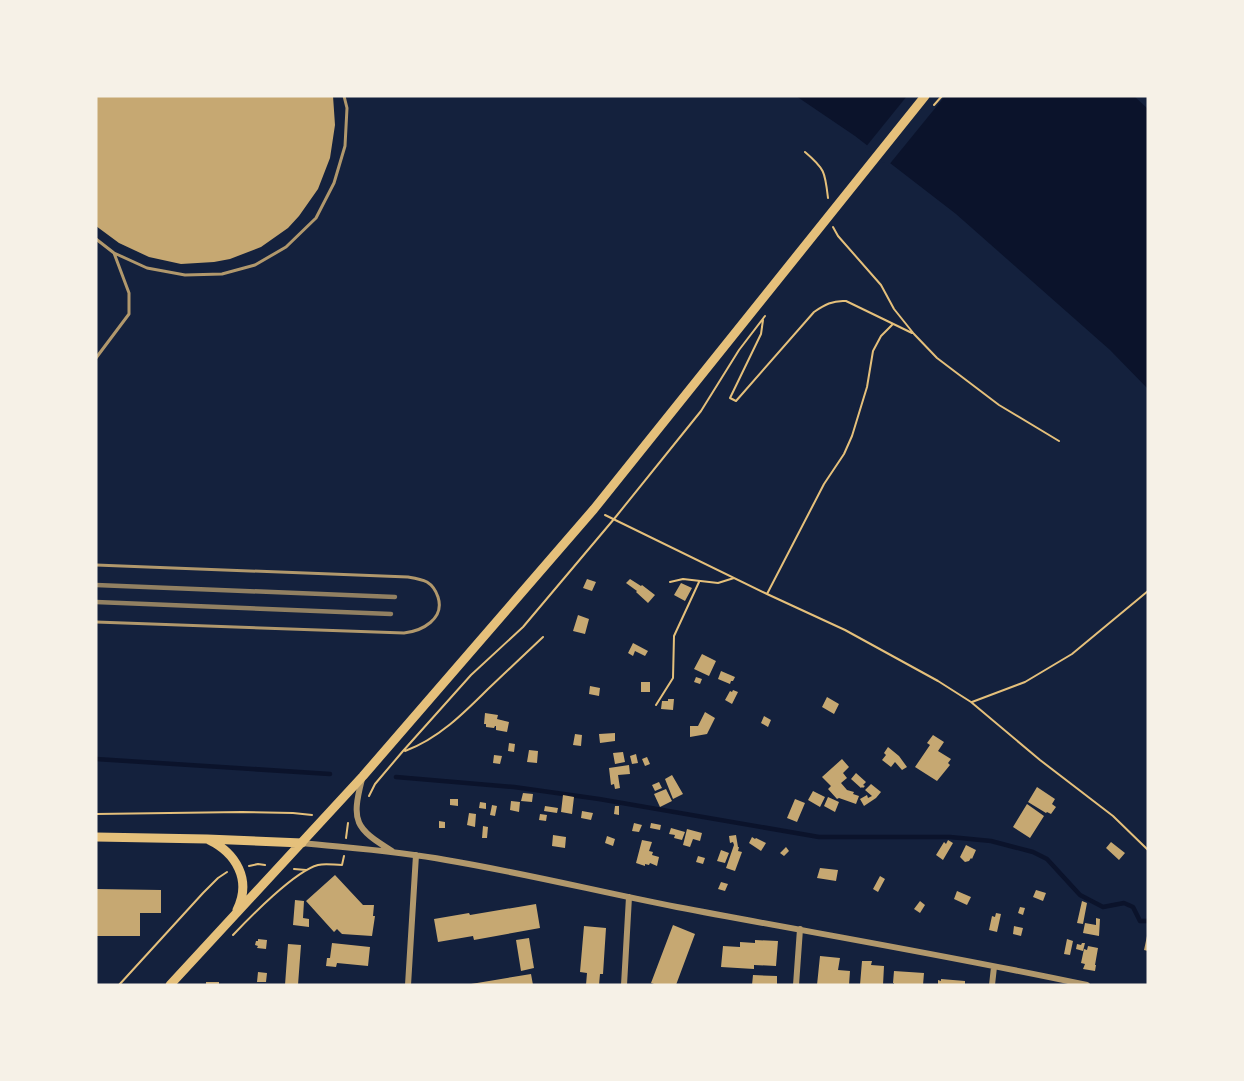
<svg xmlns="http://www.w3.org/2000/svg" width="1244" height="1081" viewBox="0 0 1244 1081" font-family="'Sofia Sans Condensed',sans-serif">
<rect width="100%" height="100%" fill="#14213d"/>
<path fill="#0b132b" d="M 796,96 L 1134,96 L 1148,109 L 1148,389 L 1110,350 L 956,214 L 855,136 Z"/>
<path fill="#14213d" d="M 907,96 L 945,96 L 888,166 L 865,148 Z"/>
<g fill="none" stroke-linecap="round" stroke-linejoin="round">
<path stroke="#0b132b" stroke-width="4.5" d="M 96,759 L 330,774
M 396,777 L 514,787 L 599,799 L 819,837 L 950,837 L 991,841 L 1033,852 L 1047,859 L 1080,895 L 1103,907 L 1124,903 L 1133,907 L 1140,921 L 1148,921"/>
</g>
<path fill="#c6a872" d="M 96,96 L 333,96 L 335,125 L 330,158 L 318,189 L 299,216 L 288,228 L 261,247 L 230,259 L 214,262 L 181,264 L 149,257 L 119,243 L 96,226 Z
M 587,579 L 596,582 L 592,591 L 583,588 Z
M 630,579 L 641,586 L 642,585 L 655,595 L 648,603 L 636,592 L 637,591 L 626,583 Z
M 681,583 L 692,588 L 685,601 L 674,595 Z
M 578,615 L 589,619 L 585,634 L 573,631 Z
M 633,643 L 648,651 L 645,656 L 635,651 L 633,656 L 628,653 Z
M 702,654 L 716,661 L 709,676 L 694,669 Z
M 721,671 L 735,677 L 733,681 L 731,681 L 730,684 L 718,679 Z
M 696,677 L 702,679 L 700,684 L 694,682 Z
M 641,682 L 650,682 L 650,692 L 641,692 Z
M 590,686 L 600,688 L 599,696 L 589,694 Z
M 733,690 L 738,692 L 732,704 L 725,700 L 730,691 L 732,692 Z
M 827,697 L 839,704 L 834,714 L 822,707 Z
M 668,699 L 674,699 L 673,710 L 661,709 L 662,701 L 668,701 Z
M 705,712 L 715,718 L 707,734 L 690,737 L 690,726 L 698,726 Z
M 485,713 L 498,715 L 497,719 L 509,722 L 507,732 L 496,730 L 496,726 L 495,726 L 494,728 L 486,727 L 486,724 L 484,724 Z
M 764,716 L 771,720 L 768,727 L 761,723 Z
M 615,733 L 615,741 L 600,743 L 599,734 Z
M 575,734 L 582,735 L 581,746 L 573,745 Z
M 933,735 L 944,742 L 938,751 L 951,759 L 948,763 L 950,765 L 937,781 L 915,767 L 930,745 L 927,743 Z
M 509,743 L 515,744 L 514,752 L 508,751 Z
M 888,747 L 899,756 L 907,767 L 902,770 L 895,762 L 891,767 L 882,760 L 886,755 L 884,753 Z
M 529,750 L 538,751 L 537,763 L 527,762 Z
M 623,752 L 625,762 L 615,764 L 613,753 Z
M 636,754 L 638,763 L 632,764 L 630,756 Z
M 494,755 L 502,756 L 500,764 L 493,763 Z
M 647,757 L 650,764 L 645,766 L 642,759 Z
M 842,759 L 849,767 L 843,773 L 847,778 L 841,783 L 847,790 L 854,792 L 853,794 L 859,796 L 856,804 L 839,798 L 837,799 L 828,789 L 831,786 L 822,777 Z
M 629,765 L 630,774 L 618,775 L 620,788 L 615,789 L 614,784 L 611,785 L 609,768 Z
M 856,773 L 866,782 L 863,785 L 865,786 L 863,788 L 862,787 L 861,788 L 851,779 Z
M 672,775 L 683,794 L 673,799 L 665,779 Z
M 659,782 L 662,788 L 655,791 L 652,785 Z
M 871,784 L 881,792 L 876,798 L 864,806 L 860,799 L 867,795 L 868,798 L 872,796 L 865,790 Z
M 1037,787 L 1055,799 L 1052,804 L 1056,807 L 1051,814 L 1047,812 L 1046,813 L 1028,802 Z
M 666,789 L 672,801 L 660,807 L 654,794 Z
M 813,791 L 825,797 L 820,807 L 808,800 Z
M 523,793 L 533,794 L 532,802 L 521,801 Z
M 563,795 L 574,797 L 572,814 L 561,812 Z
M 828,797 L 839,802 L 835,812 L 824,806 Z
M 450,799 L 458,799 L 458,806 L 450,805 Z
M 795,799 L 805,803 L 797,822 L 787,818 Z
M 511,801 L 520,802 L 519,812 L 510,810 Z
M 480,802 L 486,803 L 486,809 L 479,808 Z
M 1027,804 L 1044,816 L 1030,838 L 1013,827 Z
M 492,805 L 497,806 L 495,816 L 490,815 Z
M 545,806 L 558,808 L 557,813 L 544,811 Z
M 615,806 L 619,806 L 619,815 L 614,814 Z
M 582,811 L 593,813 L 591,820 L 581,818 Z
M 469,813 L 476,814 L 475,827 L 467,825 Z
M 540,814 L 547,815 L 546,821 L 539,820 Z
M 439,821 L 445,822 L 445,828 L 439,828 Z
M 634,823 L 642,825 L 639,832 L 632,831 Z
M 651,823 L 661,825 L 660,830 L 650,828 Z
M 483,826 L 488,827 L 487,838 L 482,838 Z
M 671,828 L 685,832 L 682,840 L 674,838 L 675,835 L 669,834 Z
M 687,829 L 702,833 L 700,841 L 693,839 L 690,847 L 683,845 Z
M 553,835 L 566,837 L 565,848 L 552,846 Z
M 736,835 L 738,847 L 739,847 L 738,851 L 742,852 L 735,871 L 726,868 L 734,845 L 733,842 L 730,843 L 729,836 Z
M 607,836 L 615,839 L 613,846 L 605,843 Z
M 752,837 L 755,839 L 756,838 L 766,843 L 761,851 L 749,843 Z
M 642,840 L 652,842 L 649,851 L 653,852 L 652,855 L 659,857 L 657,866 L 650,863 L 649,865 L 645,864 L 645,866 L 636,863 Z
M 948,840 L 953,843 L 943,860 L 936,855 L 944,842 L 946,844 Z
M 1111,842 L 1125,853 L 1119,860 L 1106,848 Z
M 966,845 L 976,850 L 972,859 L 971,858 L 969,861 L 965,862 L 960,857 Z
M 786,847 L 789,851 L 784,856 L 780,853 Z
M 721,850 L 729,853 L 725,863 L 717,861 Z
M 698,856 L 705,858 L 703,864 L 696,862 Z
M 820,868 L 838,870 L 836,881 L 817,878 Z
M 335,875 L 363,905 L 374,905 L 373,916 L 375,916 L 372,936 L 342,934 L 337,929 L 334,932 L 306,901 Z
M 880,876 L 885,879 L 878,892 L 873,889 Z
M 721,882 L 728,884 L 725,891 L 718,889 Z
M 96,889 L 161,890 L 161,913 L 140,913 L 140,936 L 96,936 Z
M 1036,890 L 1046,893 L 1043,901 L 1033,897 Z
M 957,891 L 971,897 L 967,905 L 954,899 Z
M 295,900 L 304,901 L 303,918 L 309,919 L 309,927 L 293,925 Z
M 920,901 L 925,905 L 920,913 L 914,909 Z
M 1082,901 L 1087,903 L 1083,924 L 1077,923 Z
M 536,904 L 540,928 L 474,940 L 473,936 L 438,942 L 434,919 L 469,913 L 470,915 Z
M 1020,907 L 1025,908 L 1023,915 L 1018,913 Z
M 996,913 L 1001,914 L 997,932 L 989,930 L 992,916 L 995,917 Z
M 1096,918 L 1100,919 L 1099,936 L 1083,933 L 1085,923 L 1096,925 Z
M 673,925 L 695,934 L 676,985 L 657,985 L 651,983 Z
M 584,926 L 606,928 L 603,974 L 600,974 L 599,985 L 586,985 L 587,973 L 580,972 Z
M 1014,926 L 1023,928 L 1021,936 L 1013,934 Z
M 1147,936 L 1148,936 L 1148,951 L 1144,950 Z
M 529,938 L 534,968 L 521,971 L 516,940 Z
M 258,939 L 267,940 L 266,949 L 257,948 L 258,946 L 255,945 L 256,941 L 258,941 Z
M 1067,939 L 1073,941 L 1070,955 L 1064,954 Z
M 755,940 L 778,941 L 776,966 L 754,965 L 754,969 L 721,967 L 723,946 L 740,947 L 740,942 L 755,943 Z
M 332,943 L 370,947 L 368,966 L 337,963 L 336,967 L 326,966 L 327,958 L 330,958 Z
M 1082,943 L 1085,943 L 1083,951 L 1076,949 L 1077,944 L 1081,945 Z
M 288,944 L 301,945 L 298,985 L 285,985 Z
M 1088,946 L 1098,948 L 1095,965 L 1096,965 L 1095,971 L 1083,969 L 1085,964 L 1081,963 L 1084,949 L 1087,950 Z
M 820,956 L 840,958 L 838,970 L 850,971 L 849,985 L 817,985 Z
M 862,961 L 872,961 L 871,965 L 884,966 L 883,985 L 860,985 Z
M 894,971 L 924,973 L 923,985 L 894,985 L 894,983 L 893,983 Z
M 258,972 L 267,973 L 266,982 L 257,982 Z
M 531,974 L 533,985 L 471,985 L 471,984 Z
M 753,975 L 777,976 L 777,985 L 752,985 Z
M 941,979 L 965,981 L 965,985 L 938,985 L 938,980 L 941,981 Z
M 206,982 L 219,982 L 219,985 L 206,985 Z"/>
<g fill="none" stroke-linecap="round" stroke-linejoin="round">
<path stroke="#e5c07b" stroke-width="2" d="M 934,105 L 942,96
M 805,152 C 825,169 825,172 828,198
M 833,227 L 838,236 L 881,285 L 894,309 L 914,334 L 937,358 L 999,405 L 1059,441
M 763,320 L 761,334 L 730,398 L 736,401 L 814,312 C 824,305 833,300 846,301 L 912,333
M 605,515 L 767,594 L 845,630 L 938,681 L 971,702 L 1040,760 L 1113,816 L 1148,850
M 670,582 L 683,579 L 718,583 L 734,578
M 767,594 L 824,484 L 844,454 L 852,436 L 867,387 L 873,351 L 881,336 L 892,325
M 972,702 L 1025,682 L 1072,654 L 1148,591
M 656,705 L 673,678 L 674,636 L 699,582
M 405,751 C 438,739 464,713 488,689 C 506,672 525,654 543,637
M 369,796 L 375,784 L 403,751 L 471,675 L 523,627 L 614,519 L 701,411 L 739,350 L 765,316
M 96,814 L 242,812 L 293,813 L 312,815
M 346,838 L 348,823
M 249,866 L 258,864 L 265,865
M 294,869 L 306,870
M 233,935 C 250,917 295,871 318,865 C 326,863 334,865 342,865 L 344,856
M 119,985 L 203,893 L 218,878 L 227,872"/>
<path stroke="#b1986c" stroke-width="3" d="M 96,239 L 114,253 L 147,268 L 185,275 L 222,274 L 255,265 L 286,247 L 316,218 L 334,183 L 345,146 L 347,108 L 344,96
M 96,358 L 129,314 L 129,293 L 114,253
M 96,565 L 408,577 C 414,578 421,579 427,582 C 432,585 436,591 438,597 C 445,619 422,631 404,633 L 96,622"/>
<path stroke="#b1986c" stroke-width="6" d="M 362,779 C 351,822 355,828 392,851
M 302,843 C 350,848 398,851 446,860 C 524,873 600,892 677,907 C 814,933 951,956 1087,985
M 408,985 L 416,855
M 624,985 L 629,897
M 796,985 L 800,929
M 992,985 L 994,967"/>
<path stroke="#e5c07b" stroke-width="9" d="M 96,837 L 207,839 L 302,843
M 209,840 C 236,853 252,880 237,910
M 170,985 L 363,776 L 594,509 L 925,96"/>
<path stroke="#918062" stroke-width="4.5" d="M 96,585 L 395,597
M 96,602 L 391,614"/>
</g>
<rect width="1244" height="1081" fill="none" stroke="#f6f1e7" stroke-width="195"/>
</svg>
